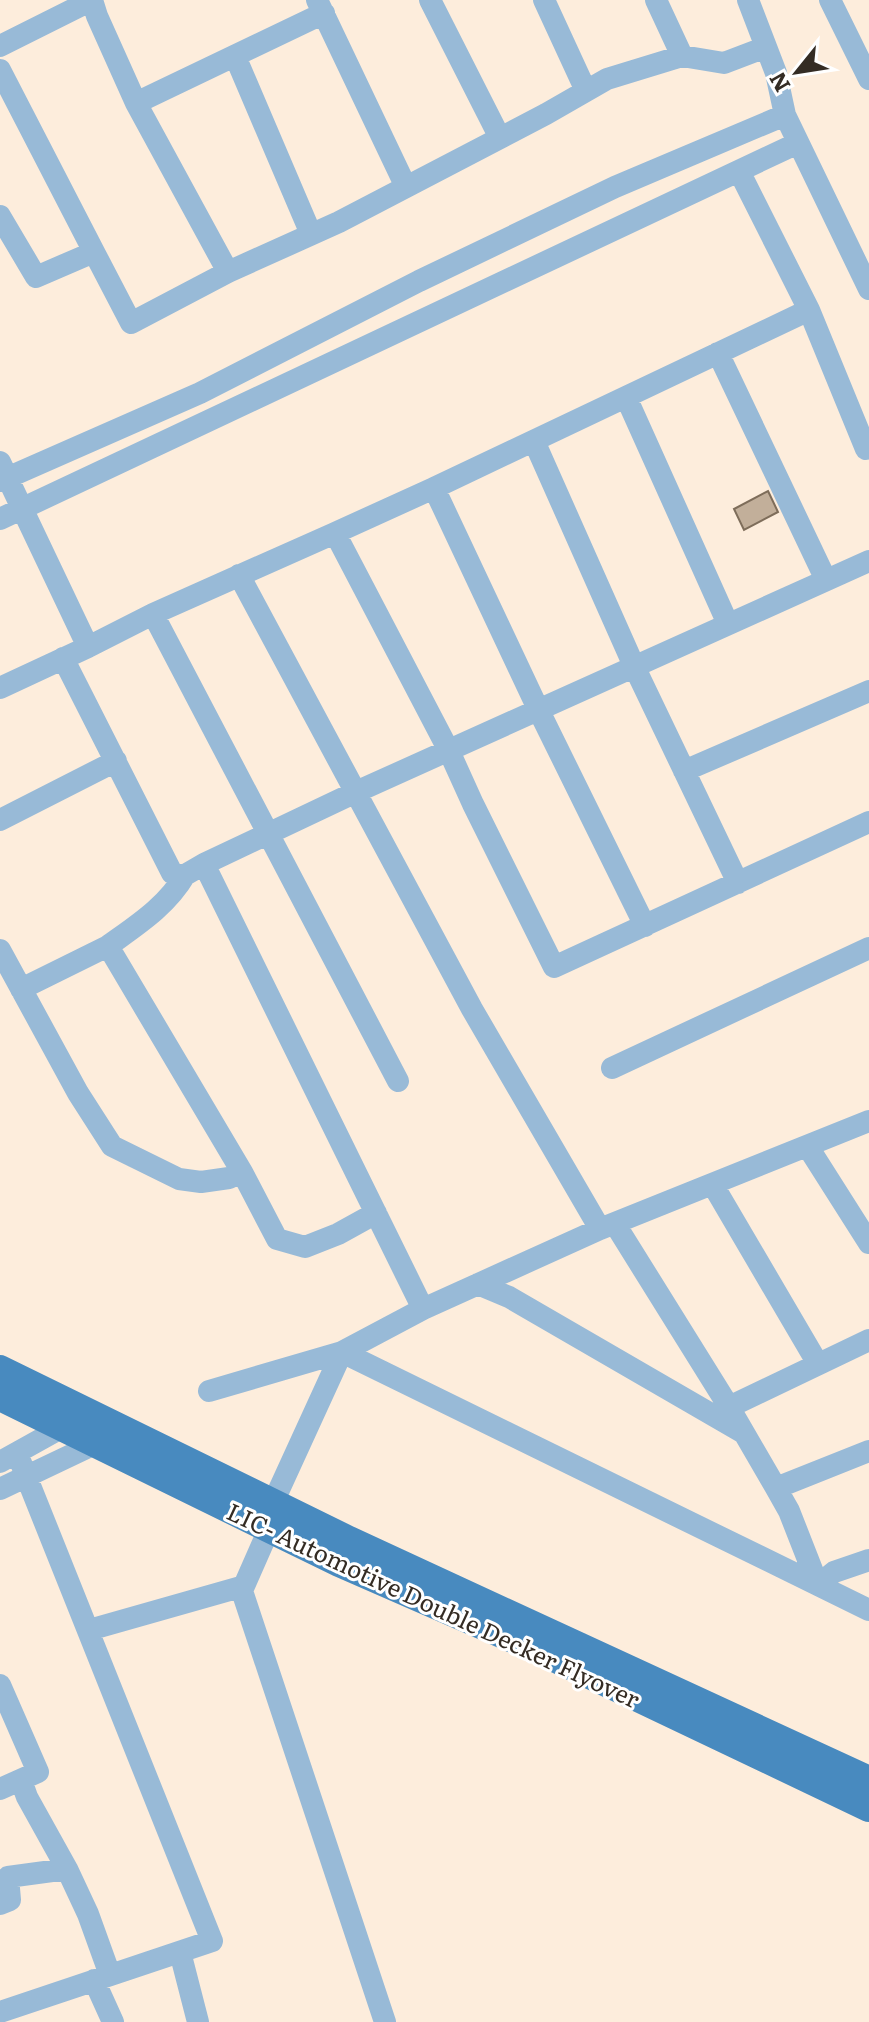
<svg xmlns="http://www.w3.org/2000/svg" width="869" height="2022" viewBox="0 0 869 2022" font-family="Literata,serif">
<rect width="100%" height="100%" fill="#fdeddc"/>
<path fill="#c2af9a" stroke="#7e6d5a" stroke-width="2" d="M 768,491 L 778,512 L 744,530 L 734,509 Z"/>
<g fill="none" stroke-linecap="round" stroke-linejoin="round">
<path stroke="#98bad7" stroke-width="22" d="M 92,0 L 97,16 L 136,103
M 317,0 L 406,187
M 430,0 L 500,138
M 544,0 L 586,91
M 656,0 L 682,56
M 748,0 L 776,73 L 785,115 L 869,289
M 830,0 L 869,79
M 0,46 L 92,0
M 235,56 L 311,234
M 0,70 L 94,252
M 0,216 L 36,277 L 94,252 L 131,323 L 228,272 L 339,222 L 546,114 L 607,79 L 682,56 L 724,63 L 766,47
M 228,272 L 136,103 L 324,13
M 809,310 L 866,449
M 718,353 L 826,580
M 626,397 L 728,624
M 534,441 L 634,666 L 738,883
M 0,462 L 88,647 L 0,688
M 0,481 L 200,393 L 419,281 L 615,187 L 785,115
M 434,488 L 809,310 L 739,171
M 0,519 L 798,143
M 335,533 L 434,488 L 539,711 L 645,926
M 239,575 L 472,1009 L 600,1229
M 153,614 L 398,1081
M 88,647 L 153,614 L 335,533 L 449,751 L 473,804 L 554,967 L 869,822
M 63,658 L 172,873 L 185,875 L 204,864 L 356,792 L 869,561
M 684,771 L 869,691
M 0,820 L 116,761
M 204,864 L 423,1309
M 0,950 L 78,1093 L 112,1146 L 179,1179 L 201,1182 L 229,1178 L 242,1172 L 108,946 C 137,925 166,907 185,875
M 21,989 L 108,946
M 612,1068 L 869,948
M 869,1121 L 600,1229 L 423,1309 L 342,1352 L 869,1610
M 808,1147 L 869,1243
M 242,1172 L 277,1239 L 305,1247 L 338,1234 L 376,1213
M 713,1185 L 818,1364
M 615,1224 L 729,1407 L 776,1488 L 789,1511 L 818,1585 L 834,1572 L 869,1560
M 478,1284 L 509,1297 L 742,1432
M 209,1391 L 342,1352
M 729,1407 L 869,1340
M 0,1462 L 72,1422
M 776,1488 L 869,1451
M 0,1489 L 103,1440
M 241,1588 L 385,2022
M 89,1630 L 244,1586 L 266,1536 L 277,1494 L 342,1352
M 0,1685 L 38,1772 L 0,1789
M 21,1780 L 27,1797 L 67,1869
M 0,1904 L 10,1900 L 8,1877 L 67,1869 L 88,1914 L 110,1975
M 180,1952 L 198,2022
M 94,1980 L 113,2022
M 0,2012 L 212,1941 L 17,1453"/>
<path stroke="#897d71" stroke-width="5" stroke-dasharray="4 8" stroke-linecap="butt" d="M 0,1378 L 203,1482 L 353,1553 L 621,1673 L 869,1790"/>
<path stroke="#488abf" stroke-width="28" d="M 0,1369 L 349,1540 L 869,1780
M 0,1397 L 339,1563 L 529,1646 L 869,1808"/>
</g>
<g text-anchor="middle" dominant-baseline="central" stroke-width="6" stroke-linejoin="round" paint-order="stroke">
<g font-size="24" fill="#342c24" stroke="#fff">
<text transform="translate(434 1604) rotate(25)">LIC- Automotive Double Decker Flyover</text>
</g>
</g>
<g transform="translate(797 72) rotate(240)" stroke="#ffffff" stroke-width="6" paint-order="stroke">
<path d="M0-6L14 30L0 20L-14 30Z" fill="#342c24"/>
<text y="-12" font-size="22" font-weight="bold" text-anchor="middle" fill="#342c24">N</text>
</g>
</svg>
